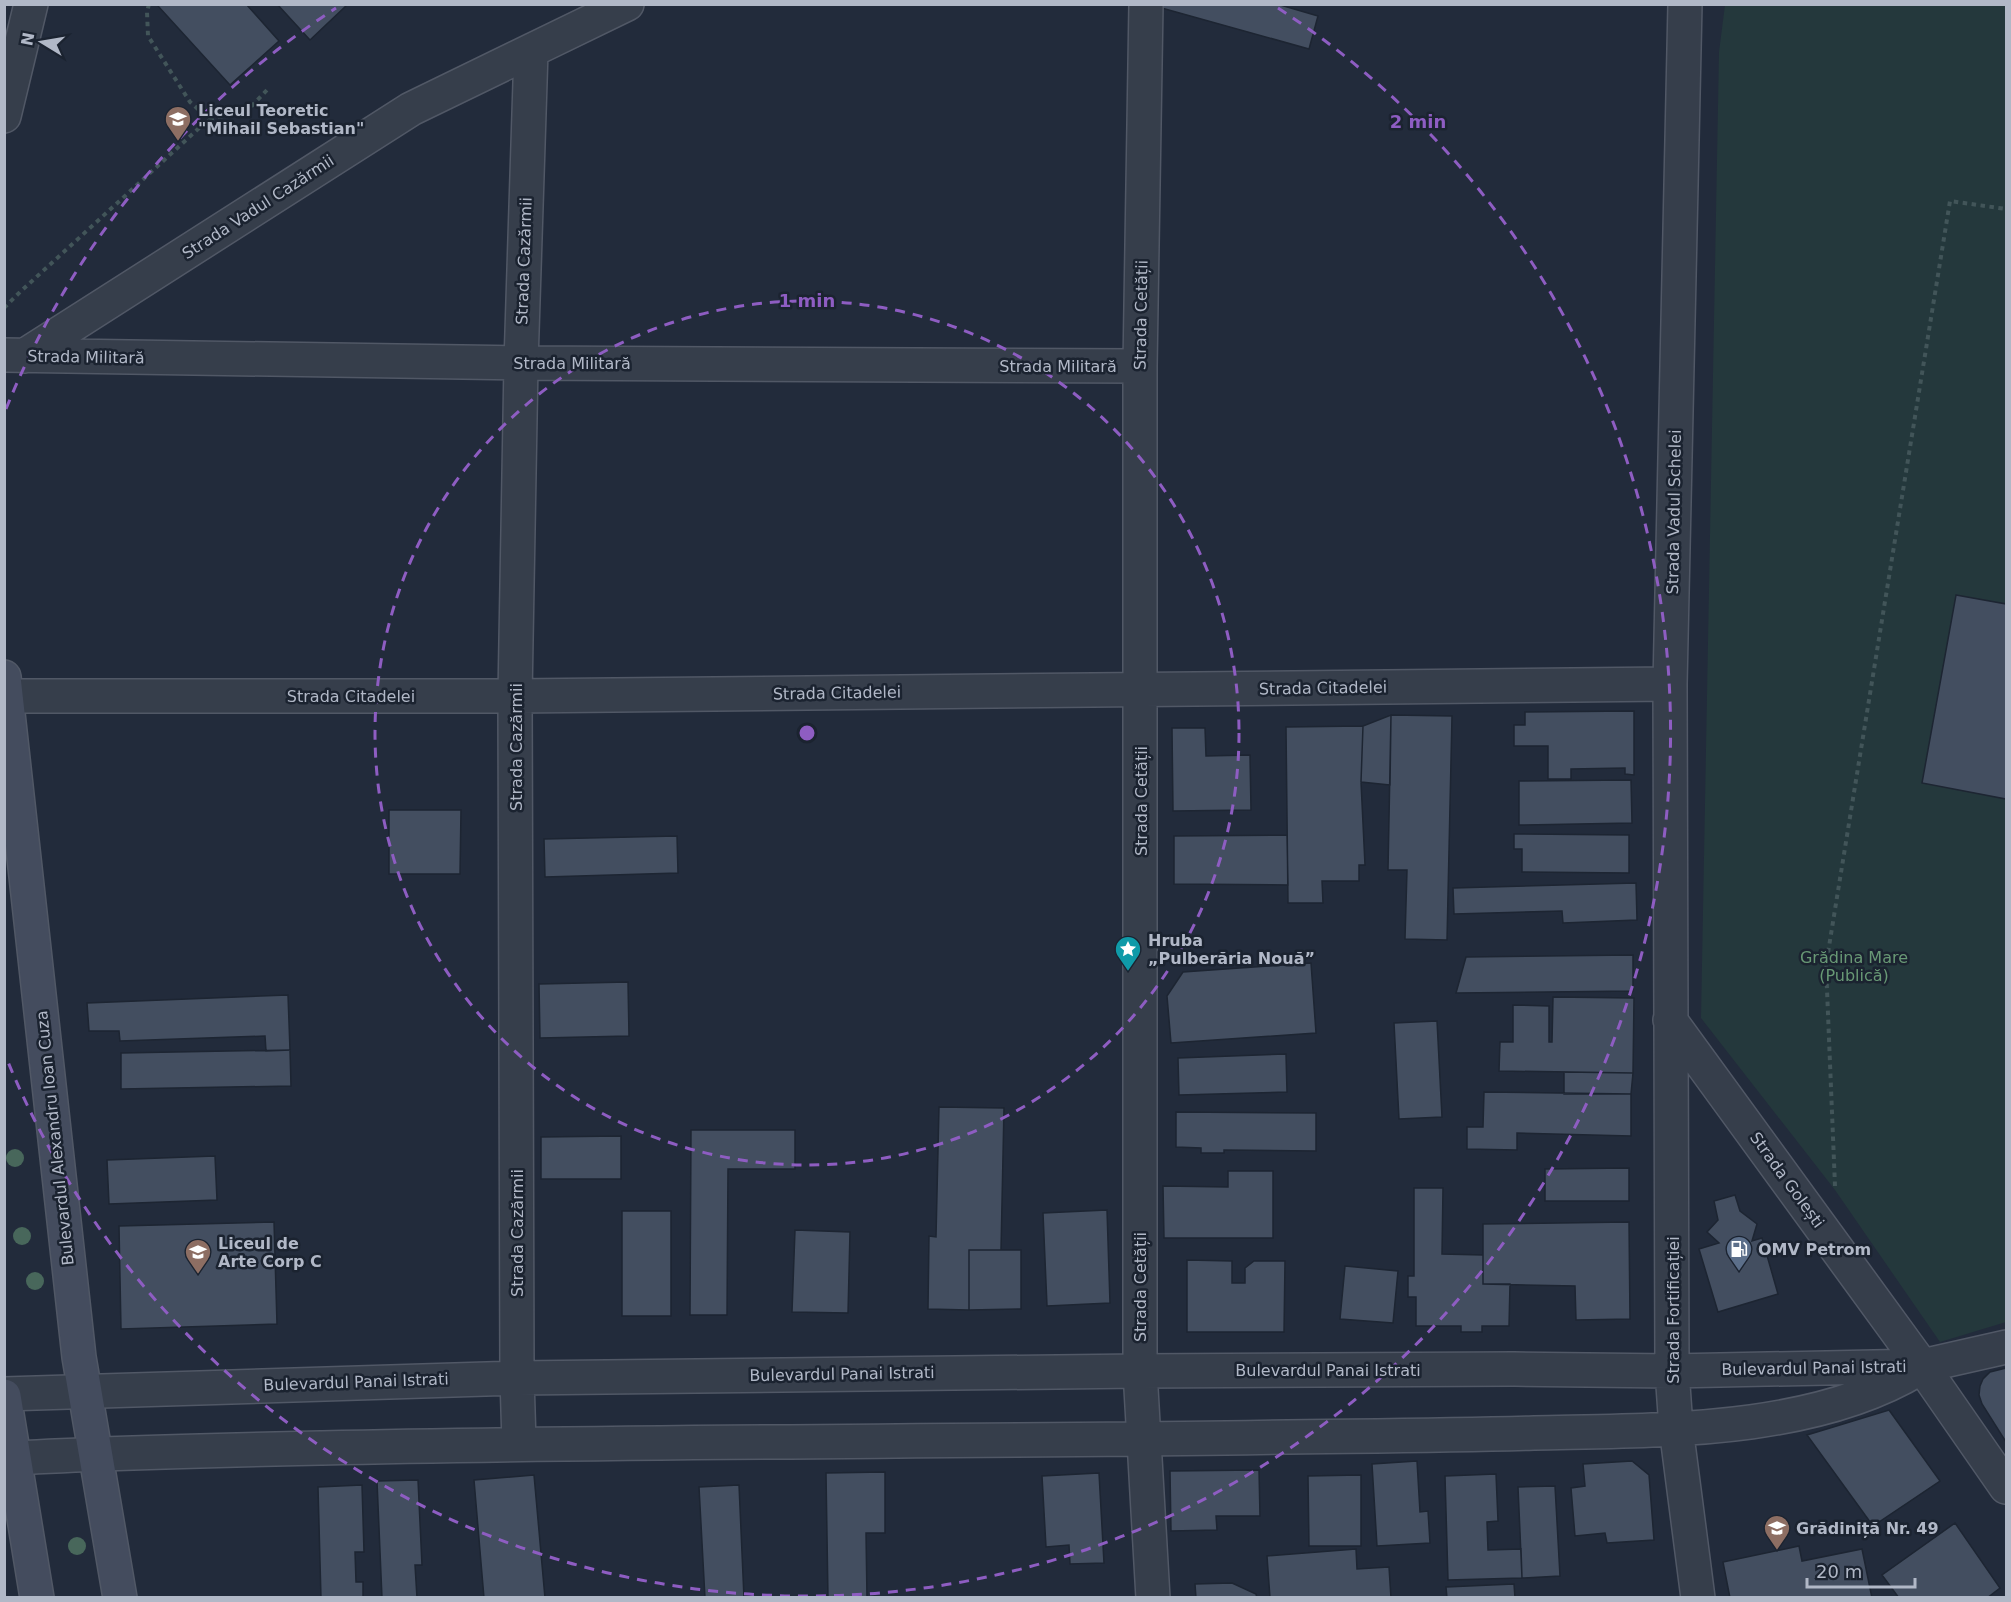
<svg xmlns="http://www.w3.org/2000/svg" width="2011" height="1602" viewBox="0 0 2011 1602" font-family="'DejaVu Sans',sans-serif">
<rect width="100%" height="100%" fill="#222b3b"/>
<path fill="#24383c" d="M 1725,5 L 2006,5 L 2006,1322 L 1940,1342 L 1835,1190 L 1701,1018 L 1719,52 Z"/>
<path fill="#434e60" stroke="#1d2532" stroke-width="1.5" d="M 159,4 L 246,4 L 279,41 L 230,85 L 158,6 Z
M 277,4 L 348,4 L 310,40 Z
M 1159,4 L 1277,4 L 1318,16 L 1309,49 L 1158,7 Z
M 1956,595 L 2006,604 L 2006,799 L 1922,783 Z
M 1634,711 L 1634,775 L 1625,774 L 1625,768 L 1571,769 L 1571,779 L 1548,779 L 1548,746 L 1514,746 L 1514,725 L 1525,725 L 1525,712 Z
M 1391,715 L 1390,785 L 1361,782 L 1363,726 Z
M 1391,715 L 1452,716 L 1447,940 L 1405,939 L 1407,870 L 1388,870 Z
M 1363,726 L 1361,782 L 1365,865 L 1359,865 L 1359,881 L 1322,881 L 1323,903 L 1288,903 L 1286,727 Z
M 1172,728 L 1205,728 L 1206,756 L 1250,755 L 1251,810 L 1173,811 Z
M 1631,780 L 1632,823 L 1519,825 L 1519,781 Z
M 389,810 L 461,810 L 460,874 L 389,874 Z
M 1514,834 L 1629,835 L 1629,873 L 1522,872 L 1522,849 L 1514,849 Z
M 1287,835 L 1288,885 L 1174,884 L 1174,836 Z
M 677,836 L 678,873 L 545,877 L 544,839 Z
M 1636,883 L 1637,920 L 1563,923 L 1562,911 L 1454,914 L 1453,888 Z
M 1633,955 L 1633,991 L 1456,993 L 1466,957 Z
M 1311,963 L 1316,1033 L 1171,1043 L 1167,996 L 1183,972 Z
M 628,982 L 629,1036 L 540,1038 L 539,984 Z
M 288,995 L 290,1050 L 266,1051 L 265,1036 L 120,1041 L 119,1031 L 89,1031 L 87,1003 Z
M 1553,997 L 1634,998 L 1633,1073 L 1499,1071 L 1500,1042 L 1513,1042 L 1513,1005 L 1549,1006 L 1549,1042 L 1552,1042 Z
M 1437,1021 L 1442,1117 L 1399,1119 L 1394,1023 Z
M 290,1050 L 291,1086 L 121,1089 L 121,1053 Z
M 1286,1054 L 1287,1092 L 1179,1095 L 1178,1058 Z
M 1564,1072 L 1633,1073 L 1631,1094 L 1564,1094 Z
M 1484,1092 L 1631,1094 L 1631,1136 L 1517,1133 L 1517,1150 L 1467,1149 L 1467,1127 L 1483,1127 Z
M 939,1107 L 1004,1108 L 1001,1250 L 969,1250 L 969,1310 L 928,1309 L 929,1236 L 936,1237 Z
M 1176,1112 L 1316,1113 L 1316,1151 L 1224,1150 L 1224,1153 L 1201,1153 L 1201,1148 L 1176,1147 Z
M 691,1130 L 795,1130 L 795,1169 L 728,1169 L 727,1315 L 690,1315 Z
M 621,1136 L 621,1179 L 541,1179 L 541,1137 Z
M 215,1156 L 217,1200 L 109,1204 L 107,1160 Z
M 1629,1168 L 1629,1201 L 1545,1201 L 1545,1169 Z
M 1228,1171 L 1273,1171 L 1273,1238 L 1164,1238 L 1163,1186 L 1228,1187 Z
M 1414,1188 L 1443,1188 L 1442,1254 L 1483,1255 L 1483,1284 L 1510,1284 L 1509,1326 L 1482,1326 L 1482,1332 L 1461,1332 L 1461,1326 L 1416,1326 L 1416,1297 L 1408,1297 L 1408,1276 L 1414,1276 Z
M 1735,1195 L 1740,1211 L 1757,1224 L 1752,1241 L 1762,1238 L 1778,1294 L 1718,1312 L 1699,1249 L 1719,1243 L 1707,1232 L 1718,1220 L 1714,1201 Z
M 1107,1210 L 1110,1303 L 1047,1306 L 1043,1213 Z
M 622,1211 L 671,1211 L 671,1316 L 622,1316 Z
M 274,1222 L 277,1324 L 121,1329 L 119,1226 Z
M 1629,1222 L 1630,1319 L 1576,1320 L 1575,1286 L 1483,1284 L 1483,1224 Z
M 795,1230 L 850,1232 L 848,1313 L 792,1312 Z
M 969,1250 L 1021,1250 L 1021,1309 L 969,1310 Z
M 1187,1260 L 1232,1261 L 1232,1283 L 1245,1283 L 1245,1268 L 1254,1261 L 1285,1261 L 1284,1332 L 1187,1332 Z
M 1345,1266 L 1398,1271 L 1393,1323 L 1340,1319 Z
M 2006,1368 L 2006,1442 L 1982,1404 L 1979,1395 L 1980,1386 L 1983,1379 L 1990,1372 Z
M 1889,1410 L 1940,1481 L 1873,1526 L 1807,1435 Z
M 1417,1461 L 1420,1512 L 1428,1511 L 1430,1543 L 1377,1546 L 1372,1464 Z
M 1632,1461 L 1649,1475 L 1654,1540 L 1607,1543 L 1605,1533 L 1575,1536 L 1571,1488 L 1585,1486 L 1583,1464 Z
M 1259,1470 L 1260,1516 L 1216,1516 L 1217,1530 L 1171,1531 L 1170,1471 Z
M 885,1472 L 885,1533 L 866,1533 L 867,1598 L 828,1598 L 826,1473 Z
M 1099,1473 L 1104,1563 L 1070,1564 L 1069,1545 L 1046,1547 L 1042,1476 Z
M 1496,1474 L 1498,1521 L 1487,1522 L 1488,1550 L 1521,1549 L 1522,1578 L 1448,1580 L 1445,1476 Z
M 534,1475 L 545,1598 L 484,1598 L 474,1480 Z
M 1361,1475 L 1361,1546 L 1309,1546 L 1308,1476 Z
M 418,1480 L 422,1565 L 415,1565 L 417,1598 L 382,1598 L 377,1481 Z
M 362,1485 L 364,1552 L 355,1552 L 356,1582 L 363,1582 L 363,1598 L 321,1598 L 318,1487 Z
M 739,1485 L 744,1598 L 705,1598 L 699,1487 Z
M 1555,1486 L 1560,1576 L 1522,1578 L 1518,1487 Z
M 1955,1523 L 2000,1588 L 1987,1598 L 1899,1598 L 1882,1575 Z
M 1799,1546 L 1802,1561 L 1862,1549 L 1872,1598 L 1730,1598 L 1723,1562 Z
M 1356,1549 L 1357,1569 L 1389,1567 L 1391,1598 L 1270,1598 L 1267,1556 Z
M 1232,1583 L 1256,1594 L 1257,1598 L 1196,1598 L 1195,1584 Z
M 1514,1584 L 1515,1598 L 1447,1598 L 1446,1587 Z"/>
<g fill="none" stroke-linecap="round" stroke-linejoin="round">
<g stroke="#515866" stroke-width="36">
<path id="minor" d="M 1146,4 L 1140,366 L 1140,1371 L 1153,1598
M 1685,4 L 1670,684 L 1672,1371 L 1676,1428 L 1698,1598
M 4,116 L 31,4
M 4,355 L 521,363 L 1140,366
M 24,356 L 411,109 L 627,4
M 4,696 L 515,696 L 1670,684
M 1670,1020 L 1922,1366 L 2006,1487
M 4,1394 L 517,1378 L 1140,1371 L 1514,1369 L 1672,1371 L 1922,1366 L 2006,1347
M 519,1443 L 517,1378 L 515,696 L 521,363 L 531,51
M 15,1458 C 117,1452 220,1450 322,1448 C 624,1441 925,1442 1226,1438 C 1329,1436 1431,1436 1534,1433 C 1656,1430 1811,1434 1918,1369"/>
</g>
<g stroke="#515866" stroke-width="36">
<path id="secondary" d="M 4,677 L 79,1357 L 120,1598
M 4,1396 L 37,1598"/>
</g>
<path stroke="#425559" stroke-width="4" stroke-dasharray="4.5 4.5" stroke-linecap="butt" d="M 149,4 L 147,12 L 148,36 L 190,102 L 209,119
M 4,308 L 20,292 L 209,119 L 247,111 L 267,90
M 1835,1186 L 1826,965 L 1950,201 L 2006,209"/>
<use href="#minor" stroke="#363e4b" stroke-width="33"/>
<use href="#secondary" stroke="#444c5e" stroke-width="33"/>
</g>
<g fill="#48675b">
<circle cx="15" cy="1158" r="9"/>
<circle cx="22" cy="1236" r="9"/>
<circle cx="35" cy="1281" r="9"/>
<circle cx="77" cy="1546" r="9"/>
</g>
<g fill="none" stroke="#8e5dc2" stroke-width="3" stroke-dasharray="10 8">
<circle cx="807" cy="733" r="432"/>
<path d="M6 409A864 864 0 0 1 336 8M1278 8A864 864 0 1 1 6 1057"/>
</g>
<defs>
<g id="university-pin" transform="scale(1.35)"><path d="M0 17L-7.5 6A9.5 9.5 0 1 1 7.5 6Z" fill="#8d6e63" stroke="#1b2330"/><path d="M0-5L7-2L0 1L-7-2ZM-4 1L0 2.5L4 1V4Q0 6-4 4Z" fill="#fff"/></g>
<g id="sight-pin" transform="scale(1.35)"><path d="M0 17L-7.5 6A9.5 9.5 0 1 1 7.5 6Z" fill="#0f9aa8" stroke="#1b2330"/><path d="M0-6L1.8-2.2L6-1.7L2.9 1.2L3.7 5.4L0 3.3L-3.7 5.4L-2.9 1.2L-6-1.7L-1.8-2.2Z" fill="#fff"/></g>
<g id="fuel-pin" transform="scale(1.35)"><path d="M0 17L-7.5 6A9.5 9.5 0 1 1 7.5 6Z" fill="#5c6f8a" stroke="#1b2330"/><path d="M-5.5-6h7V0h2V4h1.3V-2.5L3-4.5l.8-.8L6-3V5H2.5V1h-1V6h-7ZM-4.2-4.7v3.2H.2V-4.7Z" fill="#fff"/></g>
<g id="school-pin" transform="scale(1.35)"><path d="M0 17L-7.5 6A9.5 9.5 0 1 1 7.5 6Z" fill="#8d6e63" stroke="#1b2330"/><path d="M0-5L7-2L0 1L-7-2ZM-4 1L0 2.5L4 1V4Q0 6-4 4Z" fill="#fff"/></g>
</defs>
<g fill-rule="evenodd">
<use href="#university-pin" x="178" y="119"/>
<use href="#sight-pin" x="1128" y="949"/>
<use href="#fuel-pin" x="1739" y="1249"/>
<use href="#school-pin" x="198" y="1252"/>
<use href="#school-pin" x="1777" y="1528"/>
</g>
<g text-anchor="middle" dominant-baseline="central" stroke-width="5" stroke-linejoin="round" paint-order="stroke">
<g font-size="16" font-weight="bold" fill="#b1b8c7" stroke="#1b2330" text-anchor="start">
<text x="198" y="110">Liceul Teoretic<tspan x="198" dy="18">"Mihail Sebastian"</tspan></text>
<text x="1148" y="940">Hruba<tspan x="1148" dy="18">„Pulberăria Nouă”</tspan></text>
<text x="218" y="1243">Liceul de<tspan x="218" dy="18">Arte Corp C</tspan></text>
<text x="1758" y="1249">OMV Petrom</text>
<text x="1796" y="1528">Grădiniță Nr. 49</text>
</g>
<g font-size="16" fill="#b1b8c7" stroke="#1b2330">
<text transform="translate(258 207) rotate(-33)">Strada Vadul Cazărmii</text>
<text transform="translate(524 261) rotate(-88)">Strada Cazărmii</text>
<text transform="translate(1141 315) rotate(-89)">Strada Cetății</text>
<text transform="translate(86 357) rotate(1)">Strada Militară</text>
<text x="572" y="363">Strada Militară</text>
<text x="1058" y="366">Strada Militară</text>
<text transform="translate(1674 512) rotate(-89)">Strada Vadul Schelei</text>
<text transform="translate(1323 688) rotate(-1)">Strada Citadelei</text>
<text transform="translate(837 693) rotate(-1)">Strada Citadelei</text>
<text x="351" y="696">Strada Citadelei</text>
<text transform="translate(516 747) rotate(-90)">Strada Cazărmii</text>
<text transform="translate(1141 801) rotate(-90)">Strada Cetății</text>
<text transform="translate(55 1138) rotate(-96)">Bulevardul Alexandru Ioan Cuza</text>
<text transform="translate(1787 1180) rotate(54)">Strada Golești</text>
<text transform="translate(517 1233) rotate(-90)">Strada Cazărmii</text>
<text transform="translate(1140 1287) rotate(-90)">Strada Cetății</text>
<text transform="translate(1673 1310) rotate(-90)">Strada Fortificației</text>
<text transform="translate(1814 1368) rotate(-1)">Bulevardul Panai Istrati</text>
<text x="1328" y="1370">Bulevardul Panai Istrati</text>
<text transform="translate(842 1374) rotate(-1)">Bulevardul Panai Istrati</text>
<text transform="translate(356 1382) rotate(-2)">Bulevardul Panai Istrati</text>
</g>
<g font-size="16" fill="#689875" stroke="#1b2330">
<text x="1854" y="957">Grădina Mare<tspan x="1854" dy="18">(Publică)</tspan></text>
</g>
</g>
<circle cx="807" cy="733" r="9" fill="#8e5dc2" stroke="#1b2330" stroke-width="3"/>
<g font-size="18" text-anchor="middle" font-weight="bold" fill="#8e5dc2" stroke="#1b2330" stroke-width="5" stroke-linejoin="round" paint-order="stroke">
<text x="1418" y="128">2 min</text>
<text x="807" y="307">1 min</text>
</g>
<rect width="2011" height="1602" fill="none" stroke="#b1b8c7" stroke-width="12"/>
<g transform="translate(42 42) rotate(281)" stroke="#1b2330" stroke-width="4.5" paint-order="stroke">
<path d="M0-4.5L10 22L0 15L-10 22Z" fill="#b1b8c7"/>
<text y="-9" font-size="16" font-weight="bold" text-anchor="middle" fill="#b1b8c7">N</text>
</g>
<path d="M1807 1578v9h108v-9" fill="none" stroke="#b1b8c7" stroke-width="3"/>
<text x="1816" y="1578" font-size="18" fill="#b1b8c7" stroke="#1b2330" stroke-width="4.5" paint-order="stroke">20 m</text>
</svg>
